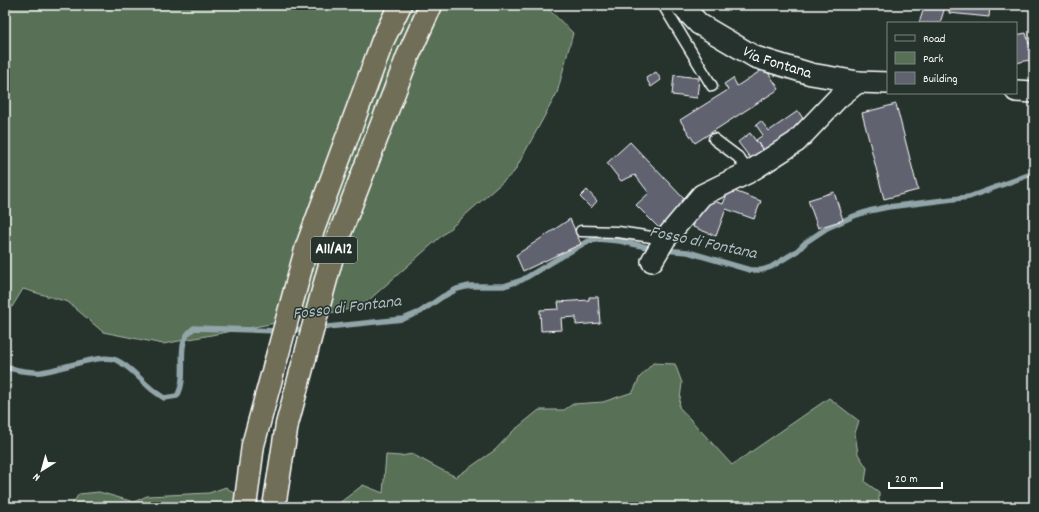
<svg xmlns="http://www.w3.org/2000/svg" width="1039" height="512" viewBox="0 0 1039 512" font-family="Dekko,sans-serif">
<rect width="100%" height="100%" fill="#26332d"/>
<filter id="ink" filterUnits="userSpaceOnUse"><feTurbulence type="fractalNoise" baseFrequency=".025" numOctaves="2"/><feDisplacementMap in="SourceGraphic" scale="8" xChannelSelector="R" yChannelSelector="G"/><feConvolveMatrix kernelMatrix="1 2 1 2 8 2 1 2 1" color-interpolation-filters="sRGB"/></filter>
<g filter="url(#ink)">
<path fill="#587055" stroke="#acb8aa" d="M 5,5 L 544,5 L 573,33 L 557,93 L 514,172 L 361,307 L 163,344 L 103,332 L 68,302 L 23,289 L 12,307 L 5,307 Z
M 653,363 L 675,364 L 682,383 L 679,407 L 732,465 L 829,398 L 859,421 L 855,433 L 858,454 L 867,468 L 865,482 L 879,492 L 879,507 L 334,507 L 363,485 L 383,493 L 386,455 L 401,456 L 412,454 L 438,468 L 456,477 L 495,450 L 512,432 L 539,410 L 564,410 L 573,404 L 603,402 L 633,392 L 640,377 Z
M 226,487 L 240,498 L 238,507 L 70,507 L 79,494 L 99,492 L 134,502 L 147,496 L 209,493 Z"/>
<g fill="none" stroke-linecap="round" stroke-linejoin="round">
<path stroke="#92a5a9" stroke-width="5.5" d="M 663,250 L 688,252 L 750,270 L 762,270 L 771,267 L 797,251 L 806,242 L 827,228 L 854,216 L 869,211 L 888,207 L 969,197 L 1034,173
M 318,328 L 403,319 L 420,312 L 442,297 L 457,289 L 469,286 L 504,286 L 522,280 L 586,242 L 598,239 L 620,241 L 655,249
M 288,330 L 308,329
M 5,367 C 17,370 28,373 41,372 C 61,370 99,353 116,360 C 128,365 137,376 147,385 C 152,390 158,394 164,398 L 177,396 C 188,379 177,349 187,335 C 189,332 192,330 194,328 L 280,331"/>
</g>
<path fill="#61626f" stroke="#fff" d="M 925,5 L 942,5 L 945,7 L 940,23 L 919,23 Z
M 949,5 L 990,5 L 989,17 L 949,13 Z
M 1026,33 L 1029,44 L 1034,42 L 1034,59 L 1016,63 L 1016,35 Z
M 765,68 L 779,89 L 695,143 L 680,120 L 728,90 L 724,84 L 733,78 L 737,86 Z
M 656,72 L 661,80 L 651,87 L 646,78 Z
M 674,75 L 699,78 L 697,98 L 672,95 Z
M 896,104 L 918,190 L 884,199 L 862,113 Z
M 798,111 L 808,126 L 767,155 L 756,140 L 763,135 L 756,125 L 761,121 L 769,131 Z
M 750,133 L 763,150 L 751,159 L 738,142 Z
M 630,142 L 687,202 L 659,228 L 636,205 L 649,193 L 635,175 L 621,181 L 607,163 Z
M 729,189 L 761,201 L 754,219 L 726,209 L 716,236 L 693,227 L 704,198 L 723,204 Z
M 587,190 L 597,201 L 591,208 L 580,197 Z
M 834,192 L 843,220 L 818,228 L 808,200 Z
M 1034,213 L 1034,222 L 1030,215 Z
M 570,219 L 581,244 L 523,271 L 516,255 Z
M 589,297 L 598,297 L 600,323 L 576,325 L 576,317 L 561,318 L 562,330 L 541,331 L 540,310 L 559,309 L 558,302 L 589,300 Z"/>
<g fill="none" stroke-linecap="round" stroke-linejoin="round">
<g stroke="#fff" stroke-width="13">
<path id="service" d="M 663,5 L 712,86
M 714,139 L 738,157 L 749,172
M 581,231 L 618,232 L 665,239"/>
</g>
<g stroke="#fff" stroke-width="24">
<g id="minor">
<path id="s1" d="M 681,5 L 699,24 L 755,57 L 811,74 L 858,82 L 888,83"/>
<path d="M 1016,91 L 1034,92"/>
<path d="M 652,261 L 665,239 L 702,195 L 749,172 L 796,142 L 838,98 L 858,82"/>
</g>
</g>
<g stroke="#fff" stroke-width="25">
<path id="motorway" d="M 245,507 L 253,445 L 307,246 L 383,40 L 400,5
M 274,507 L 287,424 L 335,246 L 408,56 L 431,5"/>
</g>
<use href="#service" stroke="#26332d" stroke-width="10"/>
<use href="#minor" stroke="#26332d" stroke-width="21"/>
<use href="#motorway" stroke="#716e59" stroke-width="22"/>
</g>
</g>
<g text-anchor="middle" dominant-baseline="central" stroke-width="3" stroke-linejoin="round" paint-order="stroke">
<rect fill="#26332d" stroke="#bec2c0" stroke-width="1" x="311" y="237" width="46" height="26" rx="3"/>
<g font-size="15" font-weight="bold" fill="#fff">
<text x="334" y="250">A11/A12</text>
</g>
<g font-size="16" fill="#fff" stroke="#26332d">
<text stroke="none"><textPath href="#s1" startOffset="114">Via Fontana</textPath></text>
</g>
<g font-size="17" font-style="italic" fill="#adbcbf" stroke="#26332d">
<text transform="translate(703 244) rotate(12)">Fosso di Fontana</text>
<text transform="translate(347 309) rotate(-7)">Fosso di Fontana</text>
</g>
</g>
<rect width="1039" height="512" fill="none" stroke="#26332d" stroke-width="20"/>
<rect x="10" y="10" width="1019" height="492" fill="none" stroke="#fff" stroke-width="1.5" filter="url(#ink)"/>
<rect x="887" y="22" width="130" height="72" fill="#26332d" stroke="#7d8581"/>
<rect x="895" y="35" width="20" height="6" fill="#26332d" stroke="#7d8581"/>
<text x="923" y="42" font-size="12" fill="#ffffff">Road</text>
<rect x="895" y="52" width="20" height="12" fill="#587055" stroke="#7d8581"/>
<text x="923" y="62" font-size="12" fill="#ffffff">Park</text>
<rect x="895" y="72" width="20" height="12" fill="#61626f" stroke="#7d8581"/>
<text x="923" y="82" font-size="12" fill="#ffffff">Building</text>
<g transform="translate(42 470) rotate(217)" stroke="#26332d" stroke-width="3" paint-order="stroke">
<path d="M0-3L7 15L0 10L-7 15Z" fill="#ffffff"/>
<text y="-6" font-size="11" font-weight="bold" text-anchor="middle" fill="#ffffff">N</text>
</g>
<path d="M889 482v6h53v-6" fill="none" stroke="#ffffff" stroke-width="2"/>
<text x="895" y="482" font-size="12" fill="#ffffff" stroke="#26332d" stroke-width="3" paint-order="stroke">20 m</text>
</svg>
